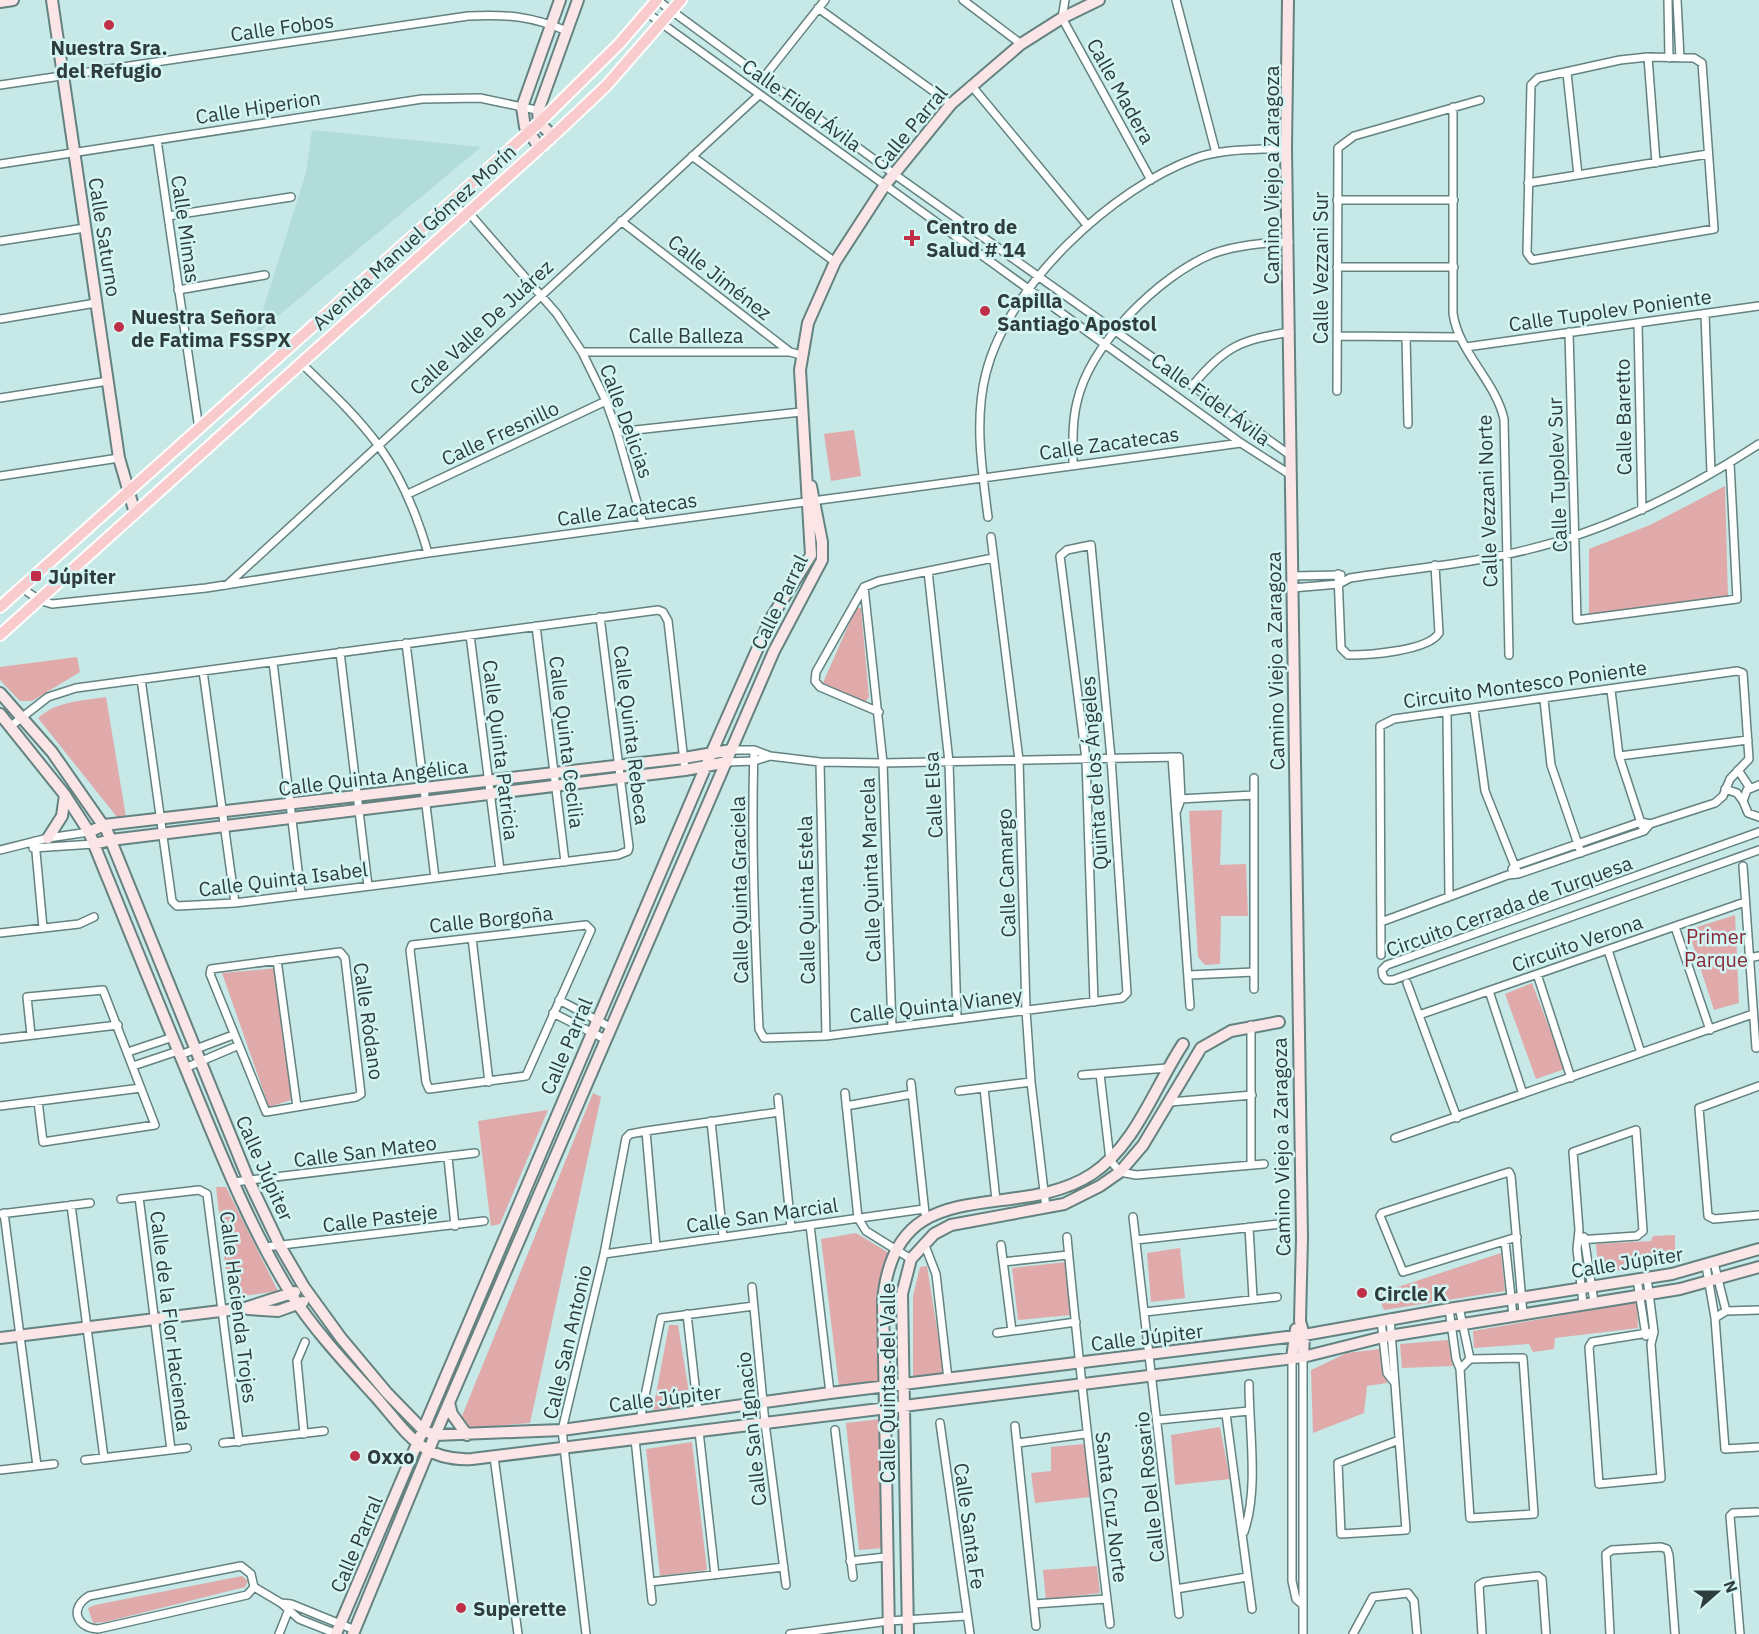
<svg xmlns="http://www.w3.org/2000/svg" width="1759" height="1634" viewBox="0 0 1759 1634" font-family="'IBM Plex Sans',sans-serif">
<rect width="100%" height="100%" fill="#c6e8e6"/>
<path fill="#b2dcd9" d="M 312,130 L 481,147 L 255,335 L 306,173 Z"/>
<path fill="#e0aaab" d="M 854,430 L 861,476 L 831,481 L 824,434 Z
M 1725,486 L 1728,598 L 1589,615 L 1589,549 L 1650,525 Z
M 856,608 L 861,608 L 869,697 L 865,702 L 822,685 Z
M 77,657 L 80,672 L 32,701 L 20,701 L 0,680 L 0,667 Z
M 106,697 L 126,817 L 117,817 L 38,718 C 57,701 81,701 106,697 Z
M 1222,810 L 1220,865 L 1246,864 L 1248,916 L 1221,916 L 1220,964 L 1205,965 L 1198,957 L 1189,811 Z
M 1735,915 L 1739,1003 L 1714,1010 L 1688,930 Z
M 278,968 L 291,1100 L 269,1107 L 222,973 Z
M 1532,983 L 1565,1069 L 1536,1079 L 1505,994 Z
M 593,1093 L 601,1097 L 530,1423 L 470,1428 L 462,1416 Z
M 548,1110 L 500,1224 L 491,1226 L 478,1121 Z
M 216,1187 L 226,1187 L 278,1291 L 229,1298 Z
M 856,1233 L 889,1253 L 879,1281 L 881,1381 L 839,1387 L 821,1239 Z
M 1675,1235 L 1675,1260 L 1599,1274 L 1596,1244 L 1651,1241 L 1653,1236 Z
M 1180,1248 L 1185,1298 L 1151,1302 L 1147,1253 Z
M 1501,1253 L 1505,1291 L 1384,1310 L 1377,1294 Z
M 1066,1262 L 1071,1315 L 1018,1320 L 1012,1268 Z
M 927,1266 L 944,1373 L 913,1377 L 913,1296 L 920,1267 Z
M 1637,1302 L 1638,1328 L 1555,1338 L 1554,1349 L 1533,1352 L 1529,1344 L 1474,1348 L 1473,1331 Z
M 669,1325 L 678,1325 L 691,1405 L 653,1410 Z
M 1448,1340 L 1453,1366 L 1402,1368 L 1400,1344 Z
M 1380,1349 L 1387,1383 L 1367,1386 L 1364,1413 L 1313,1433 L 1311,1370 L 1347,1353 Z
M 881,1419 L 883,1548 L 859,1550 L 846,1423 Z
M 1220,1427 L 1230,1479 L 1175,1485 L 1171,1435 Z
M 692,1442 L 707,1570 L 660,1576 L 646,1449 Z
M 1084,1444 L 1090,1497 L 1035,1503 L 1031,1473 L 1051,1471 L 1051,1447 Z
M 1097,1566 L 1100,1593 L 1046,1600 L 1043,1570 Z
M 242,1576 L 248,1581 L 245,1587 L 105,1622 L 93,1623 L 88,1608 L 95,1605 Z"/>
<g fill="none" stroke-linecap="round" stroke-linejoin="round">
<g stroke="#638280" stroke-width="10">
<path id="street" d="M 657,0 L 894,174 L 1290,455
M 963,0 L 1021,44
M 1065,0 L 1062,18 L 1151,180
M 1176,0 L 1216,153
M 1668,0 L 1669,58
M 1677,0 L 1680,58
M 818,8 L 951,104
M 646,12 L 1241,443 L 1291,475
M 1648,57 L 1694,58 L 1702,63 L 1714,229 L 1532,260 L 1527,253 L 1531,85 L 1538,78 L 1620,60 Z
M 1648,57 L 1656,163
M 1567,73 L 1578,175
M 764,77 L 825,0
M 0,85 L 468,16 C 506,14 531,16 567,31
M 971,85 L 1087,225
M 1453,107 L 1453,313 C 1458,352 1495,380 1504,419 L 1509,655
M 157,140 L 199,429
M 692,156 L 835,262
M 0,164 L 422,99 L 480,98 L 541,111
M 1528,183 L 1708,154
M 1337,200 L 1454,200
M 446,206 L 469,213 L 557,314 L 582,352 L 606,401 L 617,432 L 643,524
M 168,216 L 291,197
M 621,221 L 790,352 L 801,355
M 0,241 L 85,228
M 1337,267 L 1454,267
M 178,290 L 265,275
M 1705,314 L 1711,473
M 0,319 L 96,303
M 1638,323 L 1642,510
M 1569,332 L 1577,620 L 1737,599 L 1730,463
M 1337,336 L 1460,337
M 1406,337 L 1408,424
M 1466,347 L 1759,306
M 582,352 L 789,352
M 301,363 C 369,428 401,460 428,553
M 1193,385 C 1225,346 1241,340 1290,332
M 1337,391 L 1338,148 L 1354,136 L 1480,100
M 0,398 L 108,381
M 617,432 L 801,412
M 1073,465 C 1073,444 1072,422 1077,402 C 1090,344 1159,276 1212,254 C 1237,245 1262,243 1289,242
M 0,476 L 119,458
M 408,494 L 606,401
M 988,517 C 982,470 974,419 986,373 C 1008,285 1113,188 1196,158 C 1225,148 1256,150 1286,148
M 991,537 L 1019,760 L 1026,1010 L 1031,1082 L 1046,1208
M 928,571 L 949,762 L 957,1019
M 1338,574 L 1341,648 L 1348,655 C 1369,655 1428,651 1439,633 L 1435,565
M 1292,576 L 1341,575
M 227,585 L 759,95
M 864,587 L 883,763 L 892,1027
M 22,588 L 39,600 L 52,604 L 206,588 L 428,553 L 1241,443
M 1292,588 L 1339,584 L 1350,578 C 1408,569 1469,564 1526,550 C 1610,530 1687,491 1759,444
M 536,626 L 565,862
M 470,635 L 500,870
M 406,643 L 435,878
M 340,652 L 368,886
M 273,662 L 301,895
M 203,671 L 235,903
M 141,679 L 172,901 L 177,906 L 235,903 L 618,855 L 628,851 L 629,847 L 600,617
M 1611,690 L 1619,756 L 1642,826
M 1544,700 L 1551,765 L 1581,853
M 1474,710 L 1485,791 L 1518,874
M 879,712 L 820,687 L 815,681 L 816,672 L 864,587 L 879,581 L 993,558
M 1447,713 L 1449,897
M 11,726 L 48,697 L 76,688 L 658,610 L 663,612 L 668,621 L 685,770
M 731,750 L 754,750 L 770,756 L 820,762 L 883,763 L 1179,757 L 1181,799 L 1177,810
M 754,750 C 751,843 755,936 759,1029 L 764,1038 L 826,1036 L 1122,998 L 1127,993 L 1111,758 L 1091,545 L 1067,550 L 1060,556 L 1086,759 L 1094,1002
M 1619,756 L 1748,740
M 1172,757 L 1190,1006
M 727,762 L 754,761 L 770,756
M 820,762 L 826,1036
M 1738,770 L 1750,788
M 1254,778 L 1254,989
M 1759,785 L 1747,790 L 1743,801 L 1748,813 L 1759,817
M 1725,789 L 1737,793 L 1743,801
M 1179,799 L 1254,795
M 1759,832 L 1387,965 L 1382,970 L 1383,976 L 1386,980 L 1393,980 L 1759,850
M 35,841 L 43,928
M 33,848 L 94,844
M 0,850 L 48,838 L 89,832
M 1743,866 L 1756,1048
M 1512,869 L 1514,866 L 1641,822 L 1650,824
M 586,925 L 591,930 L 526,1076 L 429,1089 L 426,1082 L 410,950 L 412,945 Z
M 1675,927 L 1710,1030
M 0,933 L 79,924 L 94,917
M 472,938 L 489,1082
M 1608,950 L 1641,1053
M 340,952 L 345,958 L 361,1094 L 356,1097 L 266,1112 L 210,974 L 211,969 Z
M 1381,955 L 1380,726 L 1394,719 L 1737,671 L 1743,673 L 1749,759 L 1730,779 L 1723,796 L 1715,803 L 1650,824 L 1644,831 L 1518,874 L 1508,875 L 1381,922
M 1749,958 L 1759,956
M 277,960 L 297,1107
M 1537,974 L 1571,1078
M 1189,975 L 1254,972
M 1407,983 L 1457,1118
M 1489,991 L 1523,1094
M 559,1000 L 610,1027
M 553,1013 L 605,1039
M 1419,1015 L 1745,902
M 1251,1025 L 1251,1164
M 31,1035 L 27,997 L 103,990 L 155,1125 L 43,1142 L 38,1101
M 0,1039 L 118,1025
M 128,1052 L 173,1037
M 180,1055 L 233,1035
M 133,1066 L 178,1051
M 185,1068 L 237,1046
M 1100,1074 L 1110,1160 L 1120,1172 L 1136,1175 L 1264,1164
M 1082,1075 L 1167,1068
M 911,1083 L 925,1213
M 1759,1086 L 1699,1108 L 1708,1216 L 1714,1219 L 1759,1215
M 984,1088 L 996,1200
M 959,1091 L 1031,1082
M 845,1093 L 858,1218 L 866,1231 L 911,1259
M 778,1098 L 791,1228
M 1170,1102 L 1252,1095
M 0,1106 L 141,1088
M 846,1106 L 912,1094
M 711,1121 L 723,1237
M 646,1131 L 656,1247
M 1395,1138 L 1753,1014
M 448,1158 L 455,1226
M 234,1182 L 475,1153
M 139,1197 L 171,1450
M 121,1199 L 199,1190 L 207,1194 L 239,1442
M 71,1205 L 104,1458
M 4,1213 L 37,1466
M 0,1214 L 90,1203
M 1133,1217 L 1179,1614
M 810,1225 L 830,1393
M 1249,1227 L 1253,1298
M 1067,1237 C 1079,1366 1094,1495 1110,1624
M 1517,1237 L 1403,1272 L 1380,1216 L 1382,1213 L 1509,1172 L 1511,1176 L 1523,1314
M 1584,1237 L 1594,1302
M 1136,1240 L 1280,1224
M 1578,1240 L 1637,1236 L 1643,1231 L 1636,1130 L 1573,1152 L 1579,1230 L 1577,1249 L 1583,1304
M 1505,1241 L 1513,1316
M 924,1243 L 936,1274 L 948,1379
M 1001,1245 L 1012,1331
M 265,1247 L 484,1221
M 604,1254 L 924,1209
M 1003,1262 L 1068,1255
M 1714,1263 L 1726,1311
M 1706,1266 L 1715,1318 L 1725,1449 L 1759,1447
M 1647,1278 L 1654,1332 L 1651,1344 L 1661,1478 L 1599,1484 L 1589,1347 L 1592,1342 L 1654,1332
M 1637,1279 L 1646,1336
M 752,1287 L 765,1423 L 786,1585
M 1459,1307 L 1470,1359
M 1449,1309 L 1456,1359 L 1460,1369 L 1470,1518 L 1534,1514 L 1523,1358 L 1470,1359 L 1460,1369
M 1145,1312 L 1277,1297
M 687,1314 L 698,1412
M 1390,1318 L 1406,1530 L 1341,1534 L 1338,1463 L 1399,1440
M 1715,1318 L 1726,1311 L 1759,1310
M 1381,1320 L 1387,1373 L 1394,1382
M 997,1333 L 1076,1322
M 1292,1358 L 1292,1581 L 1296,1599 L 1303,1605
M 1226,1414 L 1252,1609
M 640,1420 L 661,1318 L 754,1306
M 1158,1420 L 1249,1411
M 940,1423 L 970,1634
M 1015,1426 L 1036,1626
M 835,1430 L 853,1577
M 699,1431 L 715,1575
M 304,1434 L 297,1361 L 305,1342
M 635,1439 L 652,1601
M 223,1443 L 324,1431
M 1018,1443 L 1085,1434
M 494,1457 L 518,1634
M 85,1460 L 187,1448
M 0,1470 L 54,1464
M 1244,1532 C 1259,1489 1249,1430 1249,1384
M 850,1561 L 886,1557
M 650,1582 L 784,1567
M 254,1587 L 247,1595 L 98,1629 C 76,1628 69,1608 89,1596 L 241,1566 L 251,1574 L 254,1587 L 281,1603 L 299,1619 L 337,1634
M 1176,1589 L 1247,1577
M 281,1603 L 291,1604 L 355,1630
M 1034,1604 L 1106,1599
M 279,1634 L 289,1609
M 586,1634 L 562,1430 L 604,1254 L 626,1138 L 630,1134 L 646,1131 L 779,1112
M 790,1634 L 889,1621 L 966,1616
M 1303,1634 L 1303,1357
M 1353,1634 L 1373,1597 L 1408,1593 L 1414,1601 L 1417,1634
M 1482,1634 L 1479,1585 L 1484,1582 L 1538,1576 L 1542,1579 L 1546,1634
M 1610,1634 L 1606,1554 L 1612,1550 L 1661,1547 L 1667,1549 L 1669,1555 L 1675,1634
M 1740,1634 L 1730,1516 L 1733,1513 L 1757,1512"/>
</g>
<g stroke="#638280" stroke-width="14">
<path id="secondary" d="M 52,0 L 119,458 L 135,513
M 1288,0 L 1286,148 L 1302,1238 L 1300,1321 L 1304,1335 L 1303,1357
M 0,2 L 13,0
M 553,136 L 539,123 L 538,111 L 578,0
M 540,148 L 525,127 L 522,107 L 560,0
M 0,693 L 52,752 L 107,831 L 249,1181 L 280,1246 L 304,1287 L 341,1338 L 387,1393 L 424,1431 L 435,1435 L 562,1430 L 830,1393 L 1304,1335 L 1449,1309 L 1672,1274 L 1759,1249
M 0,714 L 65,795 L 89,832 C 119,906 149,981 180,1055 C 214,1136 245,1220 291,1294 C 315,1331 346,1364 375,1396 C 406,1431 421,1462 472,1459 L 1303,1357 L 1383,1337 L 1680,1289 L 1759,1267
M 89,832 L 104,825 L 684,758 L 731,750
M 48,838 L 62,816 L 65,795
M 94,844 L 111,840 L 685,770 L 727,762
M 248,1309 L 278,1311 L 303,1302
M 0,1338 L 245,1308 L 295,1292
M 1292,1358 L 1296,1329
M 449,1403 L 452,1414 L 467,1435
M 336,1634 L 711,754 L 771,618 L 811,555 L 800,370 L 808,323 L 835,262 L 885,185 L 951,104 L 1021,44 L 1062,18 L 1099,0
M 353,1634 L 435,1435 L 774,651 L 822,560 L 822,542 L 811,486
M 889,1634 L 883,1301 C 895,1166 1014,1225 1092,1174 C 1136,1145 1155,1086 1183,1044
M 908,1634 L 902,1294 L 911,1259 L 934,1234 L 951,1225 L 1064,1204 L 1100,1186 L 1120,1172 L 1143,1145 L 1201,1048 L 1231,1031 L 1279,1022"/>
</g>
<g stroke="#fff" stroke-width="14">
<path id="primary" d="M 0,607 L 539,123 L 619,44 L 657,0
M 0,635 L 553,136 L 606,86 L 681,0"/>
</g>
<use href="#street" stroke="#fff" stroke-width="7"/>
<use href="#secondary" stroke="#fce5e6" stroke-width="10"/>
<use href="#primary" stroke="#f9cbcc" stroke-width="10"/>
</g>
<g fill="#c02f47" stroke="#d3f5f3" stroke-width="2">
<circle cx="109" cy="25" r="6"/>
<path d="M909 229h6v6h6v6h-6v6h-6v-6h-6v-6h6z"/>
<circle cx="985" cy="311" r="6"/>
<circle cx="119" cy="327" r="6"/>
<rect x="30" y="570" width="12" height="12" rx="3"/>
<circle cx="1362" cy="1293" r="6"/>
<circle cx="355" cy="1456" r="6"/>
<circle cx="461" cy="1608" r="6"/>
</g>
<g text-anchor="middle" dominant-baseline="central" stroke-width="5" stroke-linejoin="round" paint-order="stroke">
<g font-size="20" fill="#2e3c3b" stroke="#d3f5f3">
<text transform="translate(282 27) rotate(-8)">Calle Fobos</text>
<text transform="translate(1121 91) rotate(61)">Calle Madera</text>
<text transform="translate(802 105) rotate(36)">Calle Fidel Ávila</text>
<text transform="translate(258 107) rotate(-9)">Calle Hiperion</text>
<text transform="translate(910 128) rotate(-50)">Calle Parral</text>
<text transform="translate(1271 175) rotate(-90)">Camino Viejo a Zaragoza</text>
<text transform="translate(186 229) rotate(82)">Calle Mimas</text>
<text transform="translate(105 237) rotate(81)">Calle Saturno</text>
<text transform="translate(414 237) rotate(-42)">Avenida Manuel Gómez Morín</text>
<text transform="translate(1320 268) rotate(-90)">Calle Vezzani Sur</text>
<text transform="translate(720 277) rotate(38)">Calle Jiménez</text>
<text transform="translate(1610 310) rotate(-8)">Calle Tupolev Poniente</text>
<text transform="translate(481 327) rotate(-43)">Calle Valle De Juárez</text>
<text x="686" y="335">Calle Balleza</text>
<text transform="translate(1211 399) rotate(36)">Calle Fidel Ávila</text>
<text transform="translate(1623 417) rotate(-91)">Calle Baretto</text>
<text transform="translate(627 421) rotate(70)">Calle Delicias</text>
<text transform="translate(500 433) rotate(-25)">Calle Fresnillo</text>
<text transform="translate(1109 443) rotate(-8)">Calle Zacatecas</text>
<text transform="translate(1557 475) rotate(-92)">Calle Tupolev Sur</text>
<text transform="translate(1487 501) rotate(-92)">Calle Vezzani Norte</text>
<text transform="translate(627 509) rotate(-8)">Calle Zacatecas</text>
<text transform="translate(779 602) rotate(-64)">Calle Parral</text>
<text transform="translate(1275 661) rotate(-91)">Camino Viejo a Zaragoza</text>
<text transform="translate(1525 684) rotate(-8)">Circuito Montesco Poniente</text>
<text transform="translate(632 735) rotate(83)">Calle Quinta Rebeca</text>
<text transform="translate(567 742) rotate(83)">Calle Quinta Cecilia</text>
<text transform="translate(501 750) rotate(83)">Calle Quinta Patricia</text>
<text transform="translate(1094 773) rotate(-94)">Quinta de los Ángeles</text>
<text transform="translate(373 777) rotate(-7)">Calle Quinta Angélica</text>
<text transform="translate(933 795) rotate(-93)">Calle Elsa</text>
<text transform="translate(870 870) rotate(-92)">Calle Quinta Marcela</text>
<text transform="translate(1006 873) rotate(-92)">Calle Camargo</text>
<text transform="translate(283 879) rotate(-7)">Calle Quinta Isabel</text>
<text transform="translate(739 890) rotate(-91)">Calle Quinta Graciela</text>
<text transform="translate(806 900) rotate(-91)">Calle Quinta Estela</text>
<text transform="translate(1509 906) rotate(-20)">Circuito Cerrada de Turquesa</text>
<text transform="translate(491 919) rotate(-6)">Calle Borgoña</text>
<text transform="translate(1577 943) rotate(-19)">Circuito Verona</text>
<text transform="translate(936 1005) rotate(-7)">Calle Quinta Vianey</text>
<text transform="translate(369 1021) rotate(82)">Calle Ródano</text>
<text transform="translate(566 1046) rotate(-67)">Calle Parral</text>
<text transform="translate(1281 1147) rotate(-91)">Camino Viejo a Zaragoza</text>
<text transform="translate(365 1151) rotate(-7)">Calle San Mateo</text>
<text transform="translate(265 1168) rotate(66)">Calle Júpiter</text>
<text transform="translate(762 1215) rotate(-8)">Calle San Marcial</text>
<text transform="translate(380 1218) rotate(-7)">Calle Pasteje</text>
<text transform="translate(1627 1262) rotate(-9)">Calle Júpiter</text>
<text transform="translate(239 1307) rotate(83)">Calle Hacienda Trojes</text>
<text transform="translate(171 1321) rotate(83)">Calle de la Flor Hacienda</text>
<text transform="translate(1147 1337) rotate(-7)">Calle Júpiter</text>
<text transform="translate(567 1342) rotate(-77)">Calle San Antonio</text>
<text transform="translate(887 1383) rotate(-90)">Calle Quintas del Valle</text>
<text transform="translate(665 1398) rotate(-7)">Calle Júpiter</text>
<text transform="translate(751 1429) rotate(-96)">Calle San Ignacio</text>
<text transform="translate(1149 1487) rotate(-96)">Calle Del Rosario</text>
<text transform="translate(1112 1507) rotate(83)">Santa Cruz Norte</text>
<text transform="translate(970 1526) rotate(82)">Calle Santa Fe</text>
<text transform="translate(356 1544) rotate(-67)">Calle Parral</text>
</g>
<g font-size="20" font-weight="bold" fill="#2e3c3b" stroke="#d3f5f3" text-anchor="start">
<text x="109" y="47" text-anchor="middle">Nuestra Sra.<tspan x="109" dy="23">del Refugio</tspan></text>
<text x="926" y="226">Centro de<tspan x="926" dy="23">Salud # 14</tspan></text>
<text x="997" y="300">Capilla<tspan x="997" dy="23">Santiago Apostol</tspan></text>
<text x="131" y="316">Nuestra Señora<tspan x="131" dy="23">de Fatima FSSPX</tspan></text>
<text x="48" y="576">Júpiter</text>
<text x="1374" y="1293">Circle K</text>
<text x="367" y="1456">Oxxo</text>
<text x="473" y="1608">Superette</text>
</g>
<g font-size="20" fill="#882936" stroke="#d3f5f3">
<text x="1716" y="936">Primer<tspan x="1716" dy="23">Parque</tspan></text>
</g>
</g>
<g transform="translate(1717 1592) rotate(69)" stroke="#d3f5f3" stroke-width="4.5" paint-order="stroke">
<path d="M0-4.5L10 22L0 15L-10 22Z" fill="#2e3c3b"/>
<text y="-9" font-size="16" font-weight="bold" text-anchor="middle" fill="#2e3c3b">N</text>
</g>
</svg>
